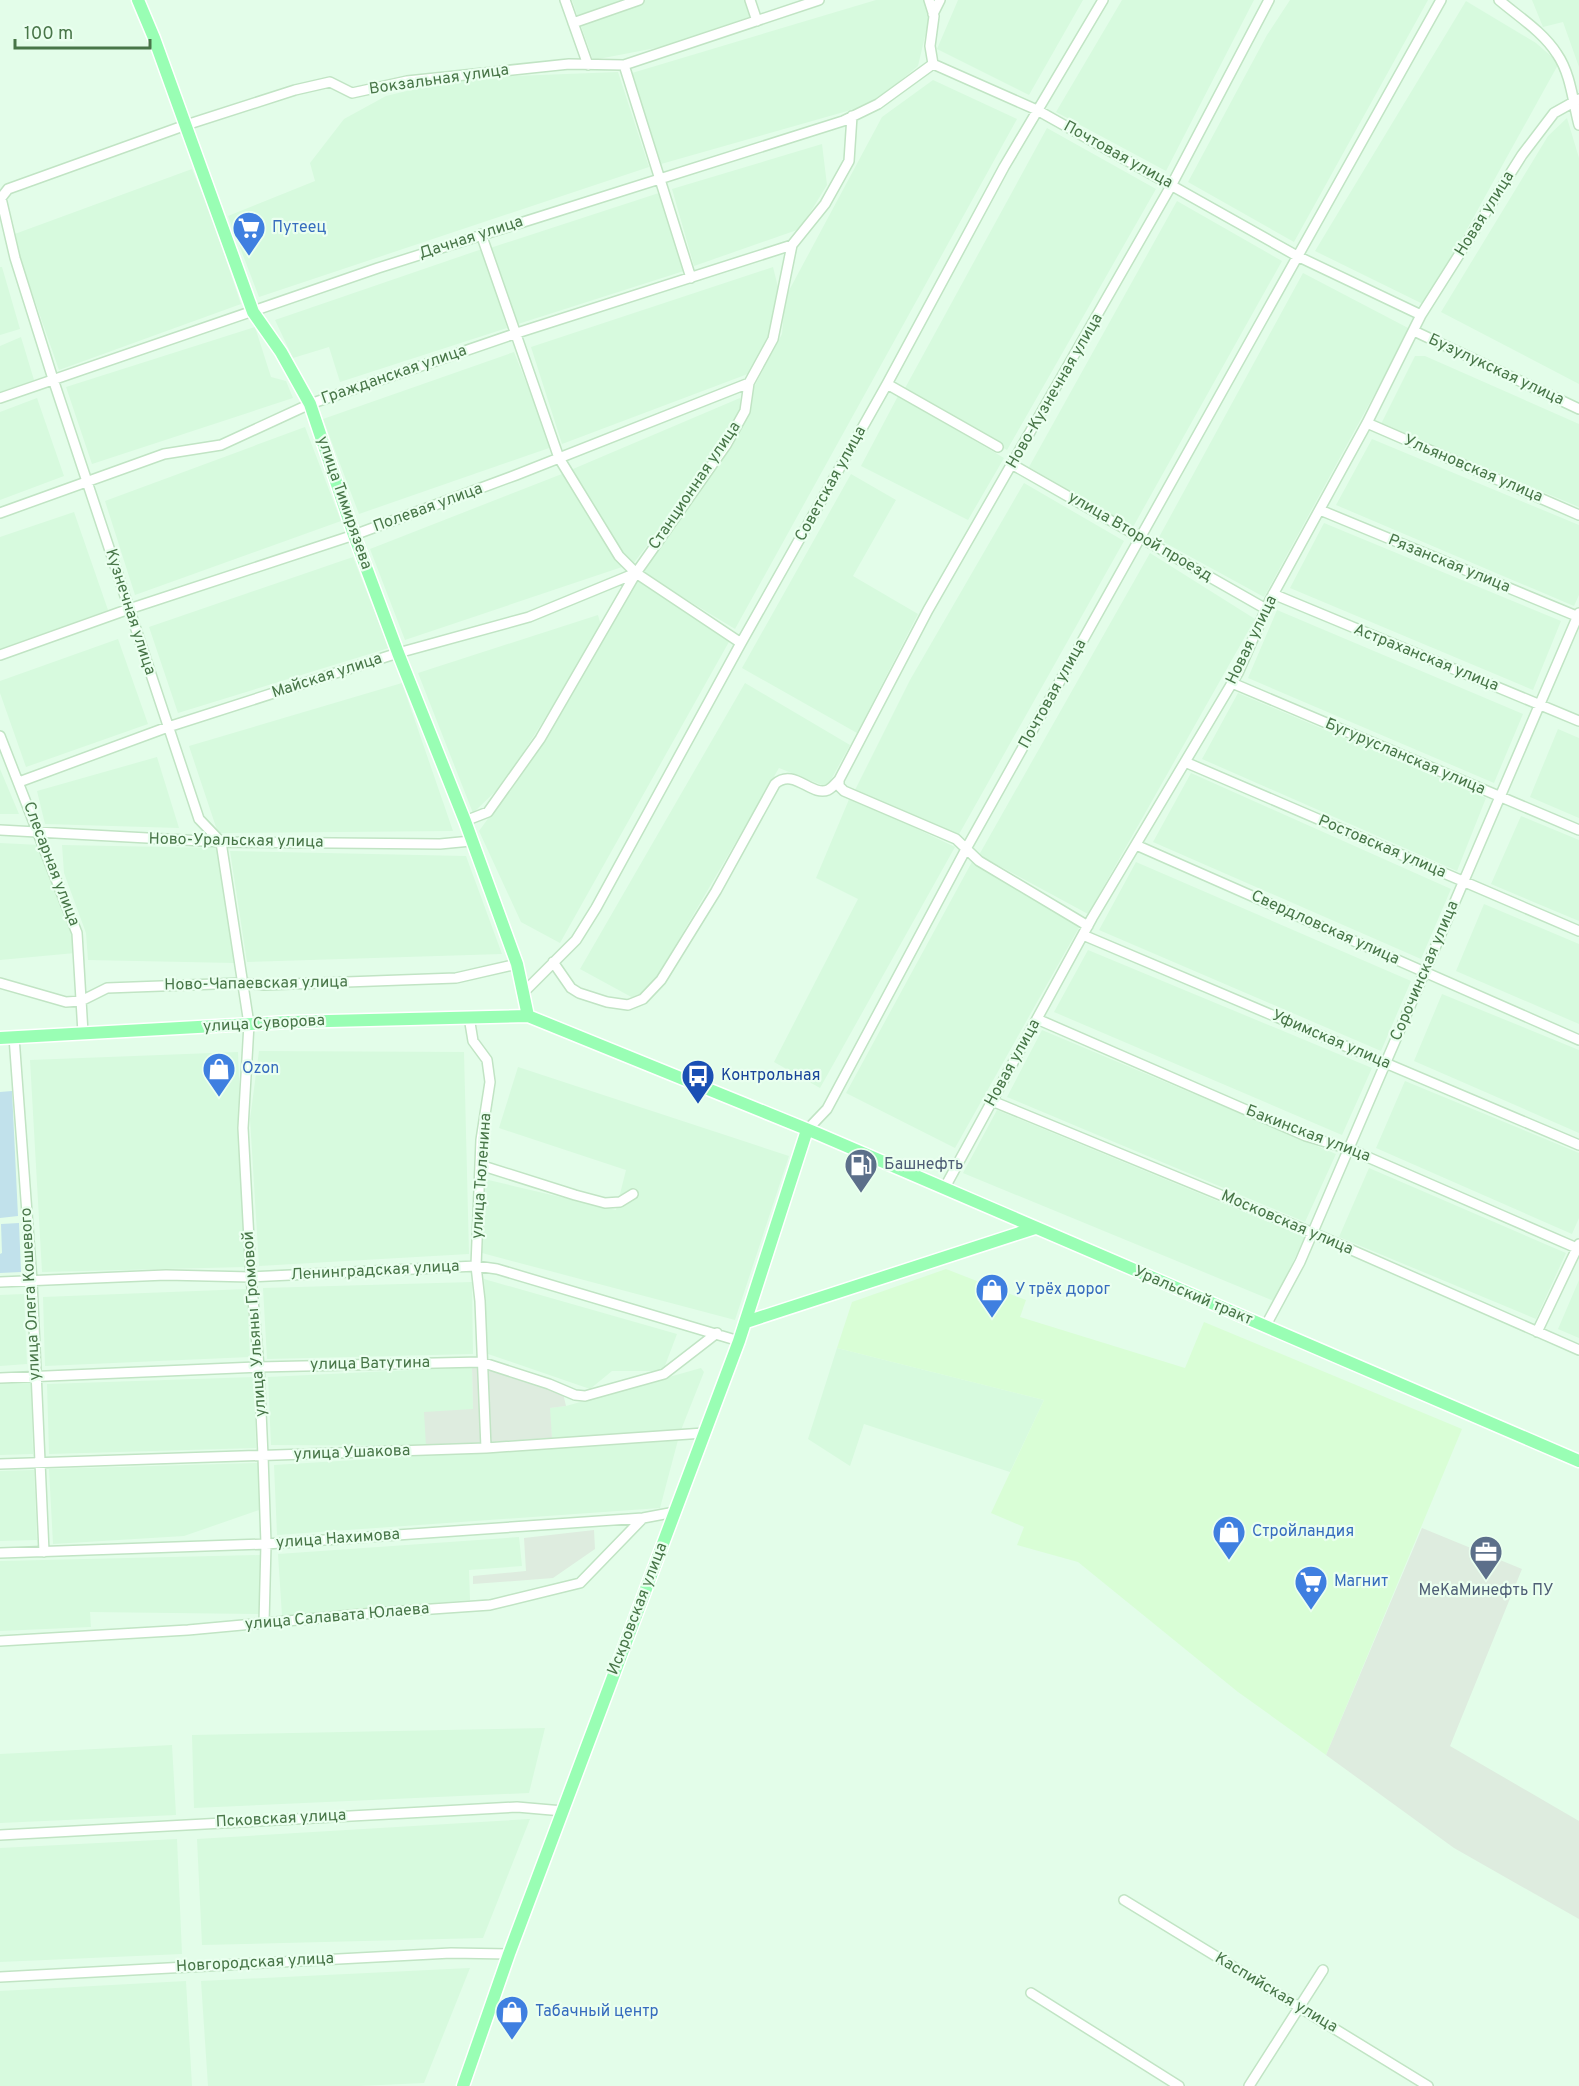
<svg xmlns="http://www.w3.org/2000/svg" width="1579" height="2086" viewBox="0 0 1579 2086" font-family="Overpass,sans-serif">
<rect width="100%" height="100%" fill="#e3fde9"/>
<path fill="#d7fade" d="M 572,0 L 748,0 L 754,17 L 666,46 L 593,60 Z
M 876,0 L 924,0 L 929,19 L 918,66 L 872,104 L 661,164 L 632,73 Z
M 958,0 L 1083,0 L 1029,95 L 937,49 Z
M 1122,0 L 1254,0 L 1166,171 L 1056,112 Z
M 1290,0 L 1428,0 L 1294,242 L 1188,182 L 1267,35 Z
M 1532,0 L 1579,0 L 1579,67 L 1563,22 L 1543,27 Z
M 1466,1 L 1536,43 L 1559,63 L 1425,305 L 1315,251 Z
M 618,72 L 649,167 L 259,297 L 228,216 L 315,181 L 310,163 L 344,119 L 386,96 L 460,78 Z
M 933,80 L 1017,119 L 735,629 L 643,573 L 746,419 L 752,391 L 782,334 L 785,298 L 882,117 Z
M 1567,118 L 1579,158 L 1579,384 L 1441,312 L 1548,136 Z
M 1047,128 L 1156,189 L 1007,450 L 904,390 Z
M 822,144 L 827,185 L 800,229 L 694,266 L 672,189 Z
M 192,169 L 210,212 L 241,304 L 59,370 L 12,235 Z
M 662,192 L 687,270 L 518,324 L 490,248 Z
M 1177,201 L 1282,261 L 1133,527 L 1029,467 Z
M 482,249 L 507,328 L 340,382 L 329,347 L 293,358 L 275,320 Z
M 2,267 L 20,329 L 0,335 L 0,267 Z
M 773,267 L 780,295 L 774,330 L 753,372 L 562,444 L 531,347 Z
M 1303,273 L 1410,329 L 1264,597 L 1158,539 Z
M 255,327 L 271,377 L 286,381 L 293,398 L 92,464 L 66,387 Z
M 21,337 L 34,380 L 0,392 L 0,346 Z
M 514,352 L 552,447 L 359,514 L 323,419 Z
M 1415,356 L 1425,356 L 1579,424 L 1579,507 L 1381,424 Z
M 898,396 L 1004,458 L 968,520 L 861,466 Z
M 37,398 L 64,476 L 0,500 L 0,412 Z
M 740,398 L 743,407 L 714,457 L 633,564 L 611,538 L 580,488 L 573,469 Z
M 305,427 L 341,521 L 135,595 L 105,501 Z
M 1372,439 L 1579,525 L 1579,595 L 1574,606 L 1336,505 Z
M 567,472 L 622,567 L 405,640 L 370,549 Z
M 851,474 L 896,500 L 853,576 L 918,614 L 857,733 L 742,668 Z
M 1024,483 L 1124,541 L 958,836 L 855,790 L 910,680 Z
M 74,512 L 108,610 L 0,650 L 0,537 Z
M 1324,523 L 1561,621 L 1533,690 L 1290,588 Z
M 1150,553 L 1255,619 L 1088,914 L 979,855 Z
M 353,557 L 389,648 L 178,713 L 149,627 Z
M 636,579 L 730,640 L 560,943 L 521,922 L 479,831 L 508,791 L 510,792 Z
M 1277,610 L 1523,714 L 1494,783 L 1248,678 Z
M 598,615 L 602,629 L 503,784 L 473,813 L 418,673 Z
M 118,639 L 148,724 L 26,767 L 0,693 L 0,681 Z
M 402,683 L 453,831 L 218,833 L 189,746 Z
M 745,683 L 850,745 L 827,787 L 779,768 L 654,982 L 635,999 L 580,969 Z
M 1238,693 L 1486,798 L 1457,871 L 1202,759 Z
M 1558,729 L 1579,738 L 1579,818 L 1530,797 Z
M 157,757 L 179,828 L 45,824 L 37,791 Z
M 0,769 L 19,814 L 0,814 Z
M 1191,773 L 1451,889 L 1421,959 L 1153,842 Z
M 850,797 L 955,847 L 820,1088 L 774,1062 L 858,899 L 816,878 Z
M 1521,816 L 1579,840 L 1579,921 L 1491,884 Z
M 0,843 L 40,845 L 69,921 L 75,953 L 0,960 Z
M 62,845 L 218,848 L 235,963 L 88,960 L 86,933 L 64,873 Z
M 230,851 L 466,856 L 502,954 L 247,962 Z
M 973,860 L 1081,924 L 955,1148 L 846,1093 Z
M 1136,862 L 1411,981 L 1381,1051 L 1099,930 Z
M 1484,904 L 1579,944 L 1579,1024 L 1456,971 Z
M 1088,950 L 1372,1068 L 1342,1135 L 1054,1012 Z
M 1442,994 L 1579,1050 L 1579,1133 L 1414,1061 Z
M 1042,1030 L 1336,1154 L 1305,1222 L 1007,1097 Z
M 259,1051 L 464,1052 L 469,1254 L 259,1266 L 250,1119 Z
M 238,1052 L 246,1267 L 42,1272 L 30,1060 Z
M 518,1067 L 789,1156 L 735,1320 L 482,1253 L 484,1179 L 616,1210 L 626,1170 L 499,1128 Z
M 1405,1081 L 1579,1153 L 1579,1218 L 1572,1234 L 1376,1148 Z
M 997,1110 L 1305,1237 L 1274,1301 L 963,1173 Z
M 1369,1168 L 1566,1253 L 1536,1319 L 1339,1237 Z
M 484,1279 L 677,1334 L 663,1371 L 612,1371 L 590,1389 L 488,1354 Z
M 1579,1280 L 1579,1338 L 1558,1329 Z
M 472,1282 L 473,1354 L 267,1359 L 263,1288 Z
M 247,1289 L 250,1357 L 45,1366 L 43,1297 Z
M 24,1294 L 27,1364 L 0,1366 L 0,1295 Z
M 837,1348 L 1044,1400 L 1010,1472 L 864,1424 L 850,1466 L 808,1439 Z
M 472,1367 L 473,1410 L 426,1446 L 271,1445 L 268,1377 Z
M 701,1368 L 704,1372 L 681,1430 L 552,1438 L 549,1408 L 566,1406 Z
M 254,1377 L 256,1448 L 49,1454 L 47,1384 Z
M 31,1382 L 33,1454 L 0,1455 L 0,1383 Z
M 678,1440 L 660,1508 L 277,1535 L 274,1465 Z
M 258,1463 L 259,1510 L 184,1536 L 53,1544 L 49,1469 Z
M 34,1470 L 37,1540 L 0,1541 L 0,1471 Z
M 519,1537 L 522,1566 L 469,1570 L 470,1600 L 282,1616 L 278,1554 Z
M 260,1555 L 259,1614 L 90,1612 L 91,1627 L 0,1631 L 0,1561 Z
M 545,1728 L 529,1793 L 194,1808 L 192,1735 Z
M 172,1745 L 176,1815 L 0,1823 L 0,1754 Z
M 530,1819 L 483,1938 L 202,1945 L 197,1839 Z
M 177,1839 L 182,1954 L 0,1962 L 0,1848 Z
M 470,1968 L 424,2083 L 359,2086 L 208,2086 L 201,1981 Z
M 186,1981 L 192,2086 L 0,2086 L 0,1991 Z"/>
<path fill="#d9fed6" d="M 946,1269 L 1026,1300 L 1020,1317 L 1185,1368 L 1204,1322 L 1462,1429 L 1326,1755 L 1238,1692 L 1078,1562 L 1017,1545 L 1024,1527 L 991,1513 L 1044,1400 L 837,1348 L 852,1302 Z"/>
<path fill="#deecdf" d="M 480,1366 L 563,1393 L 566,1406 L 550,1408 L 552,1438 L 426,1446 L 424,1412 L 473,1409 L 472,1367 Z
M 1422,1528 L 1522,1569 L 1450,1746 L 1579,1821 L 1579,1919 L 1454,1848 L 1326,1755 Z
M 594,1530 L 595,1549 L 553,1578 L 473,1584 L 473,1576 L 526,1571 L 524,1538 Z"/>
<path fill="#c1e1eb" d="M 12,1091 L 18,1216 L 0,1218 L 0,1092 Z
M 19,1223 L 21,1272 L 0,1273 L 0,1254 L 2,1253 L 1,1224 Z"/>
<g fill="none" stroke-linecap="round" stroke-linejoin="round">
<g stroke="#c1e4c4" stroke-width="12">
<path id="minor" d="M 565,0 L 588,65
M 750,0 L 757,21
M 929,0 L 934,16 L 930,46 L 933,64
M 1499,0 C 1519,17 1543,32 1557,54 C 1571,74 1573,103 1579,125
M 933,14 L 940,0
M 573,23 L 639,0
M 933,64 L 1037,110 L 1297,256 L 1421,315
M 624,65 L 691,278
M 1,198 L 15,258 L 53,379 L 199,819 L 221,842 L 249,1024 L 243,1128 L 251,1277 L 259,1367 L 263,1456 L 266,1544 L 264,1623
M 1,198 L 8,189 L 186,125 L 295,90 L 330,82 L 352,93 L 407,81 L 569,64 L 624,65 L 819,0
M 481,234 L 559,458 L 619,556 L 636,573 L 741,643
M 1414,331 L 1579,409
M 887,384 L 998,447
M 0,398 L 378,268 L 843,121 L 878,104 L 933,64
M 1367,423 L 1579,515
M 1013,465 L 1266,609
M 1320,510 L 1579,617
M 0,513 L 164,454 L 221,445 L 310,404 L 517,333 L 792,245
M 1273,594 L 1579,721
M 0,655 L 129,609 L 354,535 L 516,475 L 749,383
M 1232,683 L 1579,830
M 0,736 L 77,933 L 83,1033
M 1185,762 L 1579,931
M 839,780 L 839,786 L 844,791 L 956,839 L 979,861 L 1088,926
M 19,782 L 168,727 L 398,653 L 529,617 L 636,573
M 465,821 L 488,812 L 540,739 L 636,573 L 726,445 L 745,411 L 749,383 L 773,339 L 792,245 L 825,204 L 849,161 L 852,116
M 0,830 L 221,842 L 440,844 L 471,841
M 1136,845 L 1579,1040
M 1083,935 L 1579,1145
M 553,962 L 571,988 L 579,993 L 607,1002 L 628,1005 L 643,999 L 661,980 L 716,891 L 775,784 C 794,767 811,797 828,790 C 832,788 836,783 839,780 L 928,610 L 1171,186 L 1269,0
M 0,983 L 66,1002 L 81,1001 L 107,988 L 242,983 L 264,985 L 456,978 L 517,964
M 524,992 L 576,940 L 596,908 L 741,643 L 887,384 L 1004,167 L 1103,0
M 469,1017 L 473,1041 L 487,1060 L 490,1082 L 481,1140 L 476,1266 L 480,1301 L 486,1448
M 1037,1019 L 1306,1136 L 1349,1149 L 1579,1249
M 14,1037 L 32,1281 L 44,1552
M 992,1101 L 1313,1233 L 1579,1350
M 807,1130 L 827,1109 L 966,849 L 1441,0
M 480,1165 L 575,1195 L 605,1203 L 620,1202 L 633,1194
M 944,1189 L 1092,918 L 1238,673 L 1270,600 L 1367,423 L 1421,315 L 1522,155 L 1554,113 L 1579,99
M 0,1282 L 166,1275 L 251,1277 L 476,1266 L 497,1269 L 739,1341
M 1265,1327 L 1300,1262 L 1579,613
M 1537,1332 L 1579,1244
M 0,1378 L 259,1367 L 481,1362 L 549,1384 L 575,1395 L 585,1396 L 664,1374 L 717,1333
M 0,1464 L 486,1448 L 704,1433
M 0,1553 L 266,1544 L 643,1518 L 675,1512
M 0,1641 L 188,1630 L 374,1613 L 490,1605 L 580,1583 L 643,1518
M 0,1835 L 517,1807 L 563,1811
M 1124,1900 L 1428,2086
M 0,1977 L 451,1953 L 509,1954
M 1031,1993 L 1179,2086
M 1249,2086 L 1323,1970"/>
</g>
<g stroke="#fff" stroke-width="15">
<path id="major" d="M 138,0 L 154,38 L 253,312 L 281,352 L 310,404 L 354,535 L 398,653 L 465,821 L 517,964 L 528,1016
M 0,1038 L 289,1022 L 528,1016 L 816,1133 L 1579,1461
M 746,1322 L 1035,1228
M 463,2086 L 509,1954 L 739,1341 L 807,1130"/>
</g>
<use href="#minor" stroke="#fff" stroke-width="9"/>
<use href="#major" stroke="#99feb4" stroke-width="12"/>
</g>
<defs>
<g id="supermarket-pin" transform="scale(1.725)"><path d="M0 17L-7.5 6A9.5 9.5 0 1 1 7.5 6Z" fill="#3f7fe0" stroke="#eaffef"/><path d="M-6-5.5h2.5l.6 2H6L4.5 2H-2.5L-4.4-4H-6ZM-1.5 3.2a1.3 1.3 0 1 0 .1 0ZM3 3.2a1.3 1.3 0 1 0 .1 0Z" fill="#fff"/></g>
<g id="shop-pin" transform="scale(1.725)"><path d="M0 17L-7.5 6A9.5 9.5 0 1 1 7.5 6Z" fill="#3f7fe0" stroke="#eaffef"/><path d="M-5-2.5h2.3a2.7 3.5 0 0 1 5.4 0H5L5.5 6h-11ZM-1.5-2.5h3a1.5 2.3 0 0 0-3 0Z" fill="#fff"/></g>
<g id="bus-pin" transform="scale(1.725)"><path d="M0 17L-7.5 6A9.5 9.5 0 1 1 7.5 6Z" fill="#1a4fb4" stroke="#eaffef"/><path d="M-5-6H5V4H4V6H2V4H-2V6H-4V4H-5ZM-3.5-4V0h7V-4ZM-3.5 1.2v1.5H-2V1.2ZM2 1.2v1.5H3.5V1.2Z" fill="#fff"/></g>
<g id="fuel-pin" transform="scale(1.725)"><path d="M0 17L-7.5 6A9.5 9.5 0 1 1 7.5 6Z" fill="#5c6f8a" stroke="#eaffef"/><path d="M-5.5-6h7V0h2V4h1.3V-2.5L3-4.5l.8-.8L6-3V5H2.5V1h-1V6h-7ZM-4.2-4.7v3.2H.2V-4.7Z" fill="#fff"/></g>
<g id="office-pin" transform="scale(1.725)"><path d="M0 17L-7.5 6A9.5 9.5 0 1 1 7.5 6Z" fill="#5c6f8a" stroke="#eaffef"/><path d="M-6-3h4V-5.5h4V-3h4V5H-6ZM-1-4.5V-3h2v-1.5ZM-6 0V1H6V0Z" fill="#fff"/></g>
</defs>
<g fill-rule="evenodd">
<use href="#supermarket-pin" x="249" y="228"/>
<use href="#shop-pin" x="219" y="1069"/>
<use href="#bus-pin" x="698" y="1076"/>
<use href="#fuel-pin" x="861" y="1165"/>
<use href="#shop-pin" x="992" y="1290"/>
<use href="#shop-pin" x="1229" y="1532"/>
<use href="#office-pin" x="1486" y="1552"/>
<use href="#supermarket-pin" x="1311" y="1582"/>
<use href="#shop-pin" x="512" y="2012"/>
</g>
<g text-anchor="middle" dominant-baseline="central" stroke-width="4.5" stroke-linejoin="round" paint-order="stroke">
<g font-size="16" fill="#487648" stroke="#eaffef">
<text transform="translate(439 80) rotate(-8)">Вокзальная улица</text>
<text transform="translate(1118 155) rotate(29)">Почтовая улица</text>
<text transform="translate(1485 214) rotate(-58)">Новая улица</text>
<text transform="translate(471 238) rotate(-18)">Дачная улица</text>
<text transform="translate(1496 370) rotate(25)">Бузулукская улица</text>
<text transform="translate(394 375) rotate(-19)">Гражданская улица</text>
<text transform="translate(1055 391) rotate(-60)">Ново-Кузнечная улица</text>
<text transform="translate(1473 469) rotate(23)">Ульяновская улица</text>
<text transform="translate(831 484) rotate(-61)">Советская улица</text>
<text transform="translate(695 486) rotate(-56)">Станционная улица</text>
<text transform="translate(344 503) rotate(71)">улица Тимирязева</text>
<text transform="translate(428 508) rotate(-20)">Полевая улица</text>
<text transform="translate(1140 537) rotate(30)">улица Второй проезд</text>
<text transform="translate(1449 564) rotate(22)">Рязанская улица</text>
<text transform="translate(130 612) rotate(72)">Кузнечная улица</text>
<text transform="translate(1252 640) rotate(-64)">Новая улица</text>
<text transform="translate(1426 658) rotate(22)">Астраханская улица</text>
<text transform="translate(327 676) rotate(-18)">Майская улица</text>
<text transform="translate(1053 694) rotate(-61)">Почтовая улица</text>
<text transform="translate(1405 757) rotate(23)">Бугурусланская улица</text>
<text transform="translate(236 841) rotate(1)">Ново-Уральская улица</text>
<text transform="translate(1382 847) rotate(23)">Ростовская улица</text>
<text transform="translate(51 864) rotate(69)">Слесарная улица</text>
<text transform="translate(1325 928) rotate(24)">Свердловская улица</text>
<text transform="translate(1425 971) rotate(-67)">Сорочинская улица</text>
<text transform="translate(256 984) rotate(-1)">Ново-Чапаевская улица</text>
<text transform="translate(264 1024) rotate(-3)">улица Суворова</text>
<text transform="translate(1331 1040) rotate(23)">Уфимская улица</text>
<text transform="translate(1013 1063) rotate(-61)">Новая улица</text>
<text transform="translate(1308 1134) rotate(21)">Бакинская улица</text>
<text transform="translate(482 1176) rotate(-86)">улица Тюленина</text>
<text transform="translate(1287 1223) rotate(23)">Московская улица</text>
<text transform="translate(375 1271) rotate(-3)">Ленинградская улица</text>
<text transform="translate(31 1294) rotate(-93)">улица Олега Кошевого</text>
<text transform="translate(1193 1296) rotate(23)">Уральский тракт</text>
<text transform="translate(255 1324) rotate(-94)">улица Ульяны Громовой</text>
<text transform="translate(370 1364) rotate(-1)">улица Ватутина</text>
<text transform="translate(352 1453) rotate(-2)">улица Ушакова</text>
<text transform="translate(338 1539) rotate(-4)">улица Нахимова</text>
<text transform="translate(638 1609) rotate(-69)">Искровская улица</text>
<text transform="translate(337 1617) rotate(-5)">улица Салавата Юлаева</text>
<text transform="translate(281 1819) rotate(-3)">Псковская улица</text>
<text transform="translate(255 1963) rotate(-3)">Новгородская улица</text>
<text transform="translate(1276 1993) rotate(31)">Каспийская улица</text>
</g>
<g font-size="16" fill="#366cbe" stroke="#eaffef" text-anchor="start">
<text x="272" y="228">Путеец</text>
<text x="242" y="1069">Ozon</text>
<text x="1015" y="1290">У трёх дорог</text>
<text x="1252" y="1532">Стройландия</text>
<text x="1334" y="1582">Магнит</text>
<text x="535" y="2012">Табачный центр</text>
</g>
<g font-size="16" fill="#164399" stroke="#eaffef" text-anchor="start">
<text x="721" y="1076">Контрольная</text>
</g>
<g font-size="16" fill="#4e5e75" stroke="#eaffef" text-anchor="start">
<text x="884" y="1165">Башнефть</text>
<text x="1486" y="1591" text-anchor="middle">МеКаМинефть ПУ</text>
</g>
</g>
<path d="M15 39v9h135v-9" fill="none" stroke="#487648" stroke-width="3"/>
<text x="24" y="39" font-size="18" fill="#487648" stroke="#eaffef" stroke-width="4.5" paint-order="stroke">100 m</text>
</svg>
